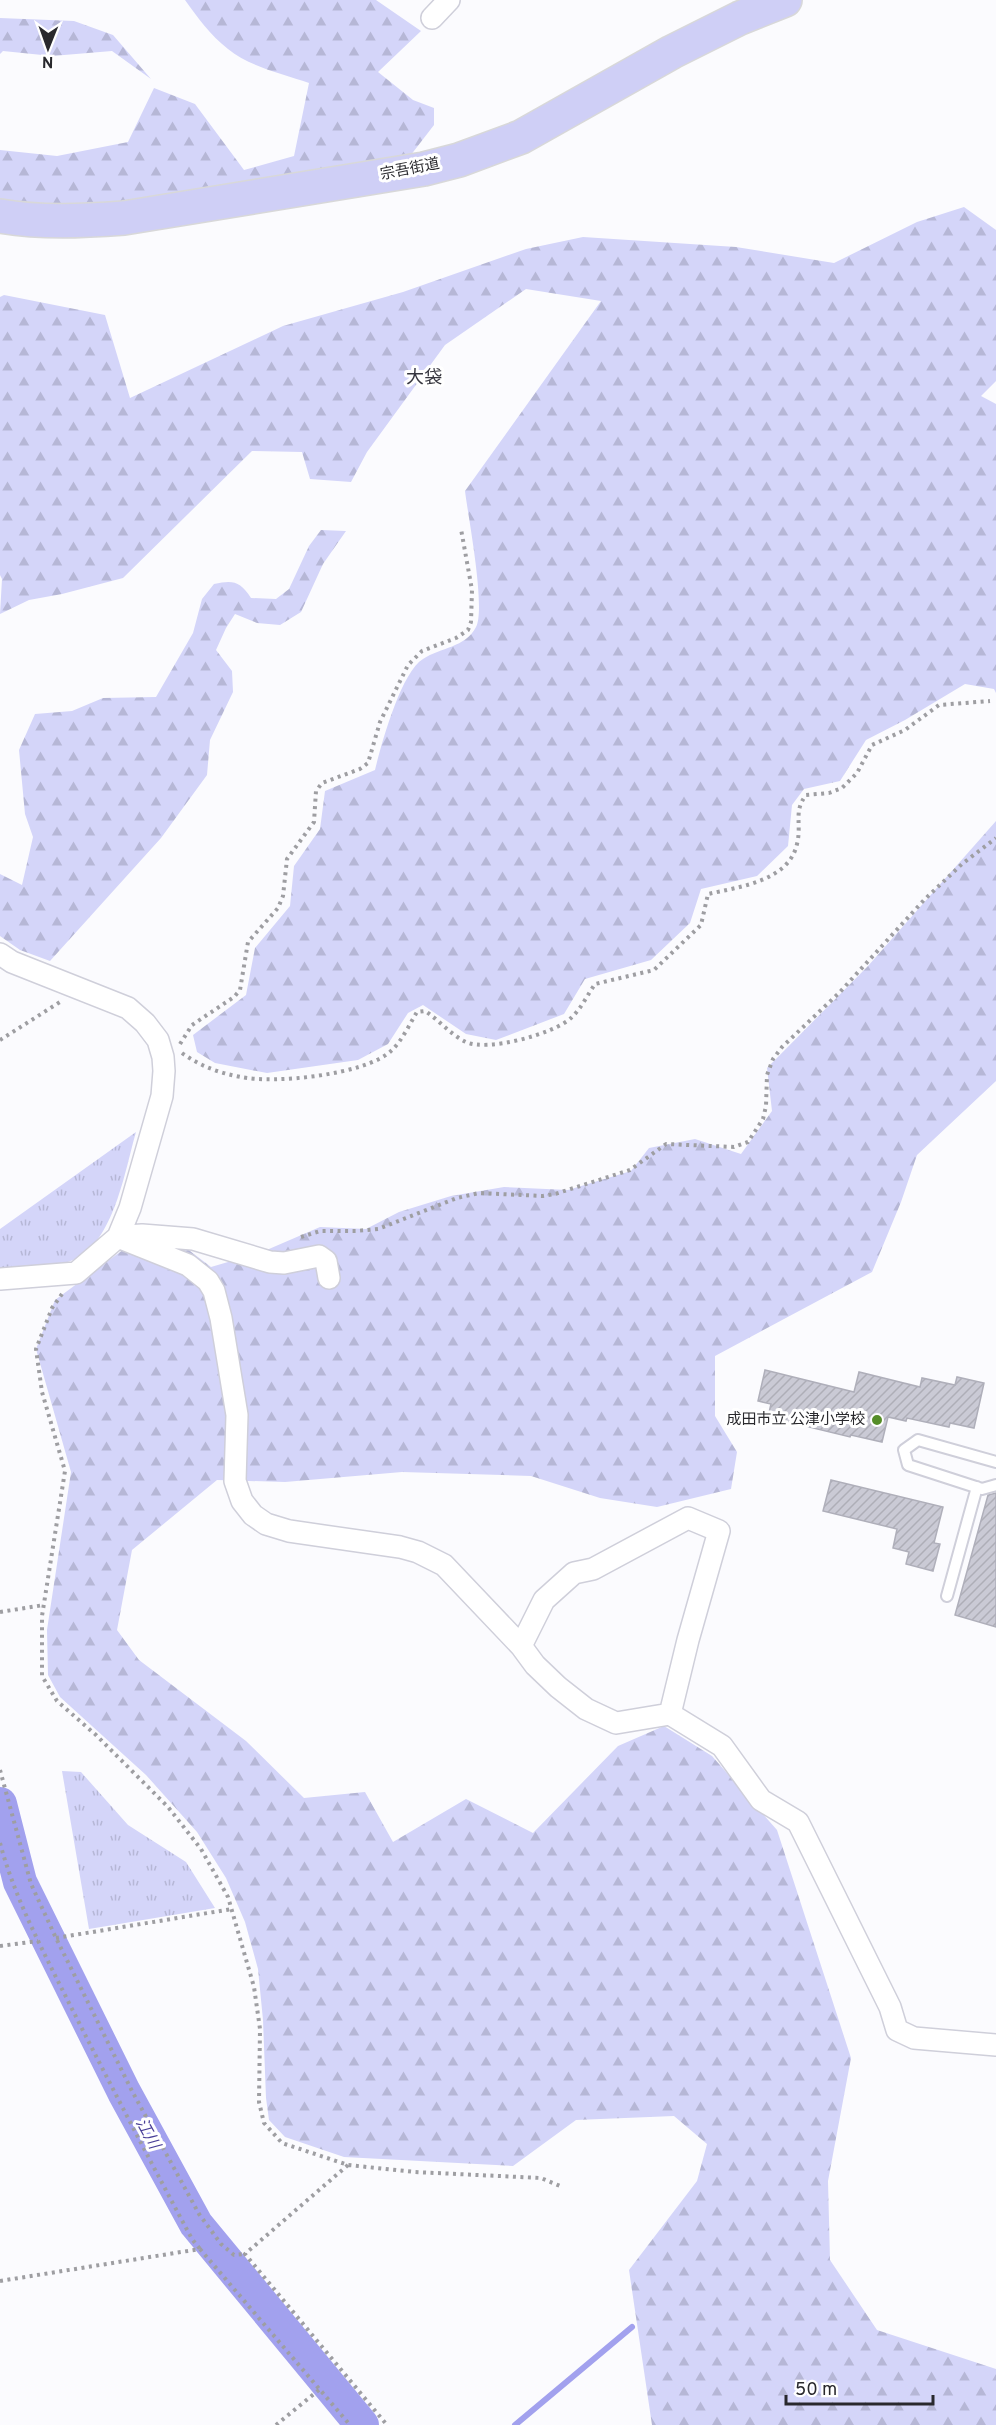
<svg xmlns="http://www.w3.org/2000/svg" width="996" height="2425" viewBox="0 0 996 2425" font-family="Overpass,'Noto Sans JP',sans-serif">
<defs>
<pattern id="grass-tufts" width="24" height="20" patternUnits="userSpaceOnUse" patternTransform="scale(1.5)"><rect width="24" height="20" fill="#d4d5f9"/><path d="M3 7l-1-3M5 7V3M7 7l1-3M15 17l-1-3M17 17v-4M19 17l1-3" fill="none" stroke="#b6b7d6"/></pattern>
<pattern id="forest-firs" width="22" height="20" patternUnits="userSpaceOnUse" patternTransform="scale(1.5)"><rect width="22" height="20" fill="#d4d5f9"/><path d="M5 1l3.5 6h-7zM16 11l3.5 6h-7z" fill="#b6b7d6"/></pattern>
<pattern id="building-hatch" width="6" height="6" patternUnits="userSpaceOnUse" patternTransform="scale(1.5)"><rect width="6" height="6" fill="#cacad5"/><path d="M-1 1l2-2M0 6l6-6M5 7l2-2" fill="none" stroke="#aeaeb7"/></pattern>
</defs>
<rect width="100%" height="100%" fill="#fbfbfe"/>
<path fill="url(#grass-tufts)" d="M 136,1132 C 125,1170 114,1243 73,1260 C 54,1268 20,1269 0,1270 L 0,1229 Z
M 62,1771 L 81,1772 L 128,1825 L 186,1862 L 215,1908 L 89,1929 Z"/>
<path fill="url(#forest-firs)" d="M 185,0 L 376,0 L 421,31 L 378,72 L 413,100 L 434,108 L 434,125 L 407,160 L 79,211 L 0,205 L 0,150 L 57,156 L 128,142 L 154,88 L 195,104 L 244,170 L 294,156 L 309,83 C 283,74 250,67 228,49 C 210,35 198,18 185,0 Z
M 0,18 L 74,21 L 113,35 L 151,79 L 112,51 L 52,56 L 3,51 L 0,54 Z
M 964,207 L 996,230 L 996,381 L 981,396 L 996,404 L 996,693 L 994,689 L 965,684 L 905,720 L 866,740 L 840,781 L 804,789 L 792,805 L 788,846 L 757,876 L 701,889 L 690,923 L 651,960 L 585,979 L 564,1014 L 496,1040 L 466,1034 L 423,1005 L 408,1013 L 388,1044 L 358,1060 L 267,1073 L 215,1063 L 197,1052 L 193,1035 L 246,995 L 255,948 L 290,906 L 294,866 L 320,829 L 325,791 L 375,770 C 381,745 401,672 423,659 C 441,647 465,648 476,627 C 486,608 468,516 465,491 L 601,301 L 526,289 L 445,345 L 367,452 L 351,482 L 310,479 L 302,452 L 252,451 L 123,578 L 62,594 L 29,600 L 0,614 L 2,579 L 0,575 L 0,297 L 4,295 L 105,315 L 130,398 L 283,326 L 403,292 L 526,249 L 583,237 L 736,247 L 834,263 L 917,222 Z
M 321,530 L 346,531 L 323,564 L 301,612 L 280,625 L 257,623 L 235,614 L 226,628 L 216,650 L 232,671 L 233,692 L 210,740 L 207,775 L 161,838 L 50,961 L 20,950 L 0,936 L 0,874 L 22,885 L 33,837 L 25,814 L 19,750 L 35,714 L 72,711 L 103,698 L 156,697 L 193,633 L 202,599 L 214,584 C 233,580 240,581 251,598 L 276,599 L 289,589 L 309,546 Z
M 996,821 L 996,1081 L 917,1155 L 901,1202 L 872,1272 L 715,1356 L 715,1416 L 737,1452 L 731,1489 L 657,1507 L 600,1498 L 531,1476 L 402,1472 L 285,1482 L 217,1480 L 132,1550 L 117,1630 L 139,1660 L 246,1741 L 304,1798 L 365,1792 L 393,1842 L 466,1799 L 533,1833 L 618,1746 L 664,1726 L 712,1756 L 777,1830 L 851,2058 L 828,2181 L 830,2260 L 877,2330 L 996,2369 L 996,2425 L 652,2425 L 629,2270 L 697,2181 L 707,2144 L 674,2116 L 576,2120 L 513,2166 L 344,2157 L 285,2137 L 269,2120 L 266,2098 L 263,2020 L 258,1969 L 245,1922 L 226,1878 L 197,1832 L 146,1775 L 60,1697 L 48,1675 L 47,1630 L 71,1472 L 36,1349 L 55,1300 L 139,1238 L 173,1238 L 211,1267 L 262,1252 L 320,1227 L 366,1229 L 399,1212 L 451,1196 L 504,1187 L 568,1190 L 631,1171 L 649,1148 L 695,1139 L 741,1154 L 772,1111 L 767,1068 L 868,966 Z"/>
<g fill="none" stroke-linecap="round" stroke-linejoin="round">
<path stroke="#a2a1ee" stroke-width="6" d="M 515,2425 L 632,2327"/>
<path stroke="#a2a1ee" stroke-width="34" d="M 0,1804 L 20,1882 L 124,2092 L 196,2224 L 362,2425"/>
</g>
<path fill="url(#building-hatch)" stroke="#afafba" stroke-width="1.5" d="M 765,1370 L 854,1392 L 859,1372 L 920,1387 L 922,1378 L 955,1385 L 957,1377 L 984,1383 L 974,1428 L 950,1423 L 949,1427 L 907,1418 L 906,1421 L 888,1417 L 882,1442 L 851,1435 L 850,1437 L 768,1417 L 771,1404 L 758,1401 Z
M 831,1480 L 943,1507 L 934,1543 L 940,1544 L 933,1571 L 906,1564 L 909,1552 L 893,1548 L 897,1529 L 823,1511 Z
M 996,1493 L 996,1627 L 955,1615 L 988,1495 Z"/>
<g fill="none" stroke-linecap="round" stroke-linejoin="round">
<g stroke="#cfcfda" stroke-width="14">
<path id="service" d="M 996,1462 L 918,1440 L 904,1450 L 908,1465 L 982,1489 L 996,1485
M 947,1596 L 977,1487"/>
</g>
<g stroke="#cfcfda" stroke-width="24">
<path id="minor" d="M 432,18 L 449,0
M 0,954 L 12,962 L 128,1008 L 145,1023 L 158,1040 L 163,1057 L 164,1071 L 162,1096 L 130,1208 L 118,1237 L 76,1273 L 0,1279
M 127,1236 L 142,1235 L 193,1239 L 270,1262 L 284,1263 L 319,1256 L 326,1261 L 329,1278
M 118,1237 L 188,1265 L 208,1281 L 214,1291 L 221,1318 L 237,1415 L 235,1481 L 242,1501 L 253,1515 L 266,1524 L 289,1531 L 400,1547 L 418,1552 L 444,1565 L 521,1646 L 535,1665 L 558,1687 L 586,1709 L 616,1723 L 670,1714 L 722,1746 L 761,1800 L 798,1822 L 890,2007 L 897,2030 L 914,2038 L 996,2045
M 521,1646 L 544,1600 L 574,1573 L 593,1569 L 688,1518 L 719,1531 L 688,1640 L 670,1714"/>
</g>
<g stroke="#d8d8d9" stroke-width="36">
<path id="trunk" d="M 0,216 C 41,223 83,221 124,218 L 424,169 L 459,160 L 521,137 L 672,52 L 740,18 L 785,0"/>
</g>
<path stroke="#9e9ea2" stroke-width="4" stroke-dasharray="3 4.5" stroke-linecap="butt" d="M 0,1040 L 60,1002
M 180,1044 L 192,1025 L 234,997 L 240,990 L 248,942 L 278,908 L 283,896 L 287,859 L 314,822 L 316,791 L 322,783 L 360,769 L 368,763 L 380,722 L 408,665 L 422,651 L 456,638 L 468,630 L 471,622 L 472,590 L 461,529
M 182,1053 C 200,1066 219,1073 241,1077 C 274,1084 365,1075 391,1051 C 402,1041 409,1025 417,1012 L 425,1011 C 439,1020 451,1035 466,1042 C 487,1052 554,1034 571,1018 C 581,1009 588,994 595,984 L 654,970 L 701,925 L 708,894 C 739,887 789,881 797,844 C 802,824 793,812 806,795 L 829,793 L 842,788 L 857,773 L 872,745 L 905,730 L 939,705 L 990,701
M 301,1237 L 320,1231 L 356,1231 L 378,1229 L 457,1198 L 479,1193 L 543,1196 L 555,1194 L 630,1170 L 666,1144 L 734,1147 L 748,1142 L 763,1119 L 766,1106 L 767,1075 L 773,1059 L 782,1047 L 839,993 L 924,900 L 962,864 L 996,838
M 62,1294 L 52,1308 L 36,1349 L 42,1392 L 65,1471 L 42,1616 L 42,1676 L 57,1701 L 96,1735 L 168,1807 L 201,1849 L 228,1897 L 254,1987 L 260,2029 L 259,2102 L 264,2123 L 282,2143 L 348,2165 L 415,2172 L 541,2178 L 560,2186
M 0,1612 L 44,1605
M 0,1770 L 31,1884 L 56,1938 L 132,2091 L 199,2214 L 221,2244 L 234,2255 L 245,2254
M 0,1843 C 15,1899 43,1951 69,2003 C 109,2082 150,2161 192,2239 L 200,2249
M 56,1938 L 232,1909
M 0,1946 L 38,1941
M 348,2165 L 245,2254 L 387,2425
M 0,2281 L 200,2249 L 350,2425
M 276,2425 L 320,2389"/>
<use href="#service" stroke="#fff" stroke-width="10"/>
<use href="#minor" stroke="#fff" stroke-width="21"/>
<use href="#trunk" stroke="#cfcff6" stroke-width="33"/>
</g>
<circle fill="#558d28" stroke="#fff" stroke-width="2" cx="877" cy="1420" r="6"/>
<g text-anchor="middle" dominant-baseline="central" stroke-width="6" stroke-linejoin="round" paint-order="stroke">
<g font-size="15" fill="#29292d" stroke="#fff">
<text transform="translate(410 170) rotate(-11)">宗吾街道</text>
</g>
<g font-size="15" fill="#29292d" stroke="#fff" text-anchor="end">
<text x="865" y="1420">成田市立 公津小学校</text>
</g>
<g font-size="16" font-style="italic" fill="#483e97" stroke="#fff">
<text transform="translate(147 2134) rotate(61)">江川</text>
</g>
<g font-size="18" fill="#36363f" stroke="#fff">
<text x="424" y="378">大袋</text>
</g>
</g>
<g transform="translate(48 48) rotate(181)" stroke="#ffffff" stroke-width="4.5" paint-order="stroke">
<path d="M0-4.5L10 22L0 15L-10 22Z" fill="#29292d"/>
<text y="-9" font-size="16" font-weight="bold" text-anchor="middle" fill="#29292d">N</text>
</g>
<path d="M786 2395v9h147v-9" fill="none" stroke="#29292d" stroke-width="3"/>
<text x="795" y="2395" font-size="18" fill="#29292d" stroke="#ffffff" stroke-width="4.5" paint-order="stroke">50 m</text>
</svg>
